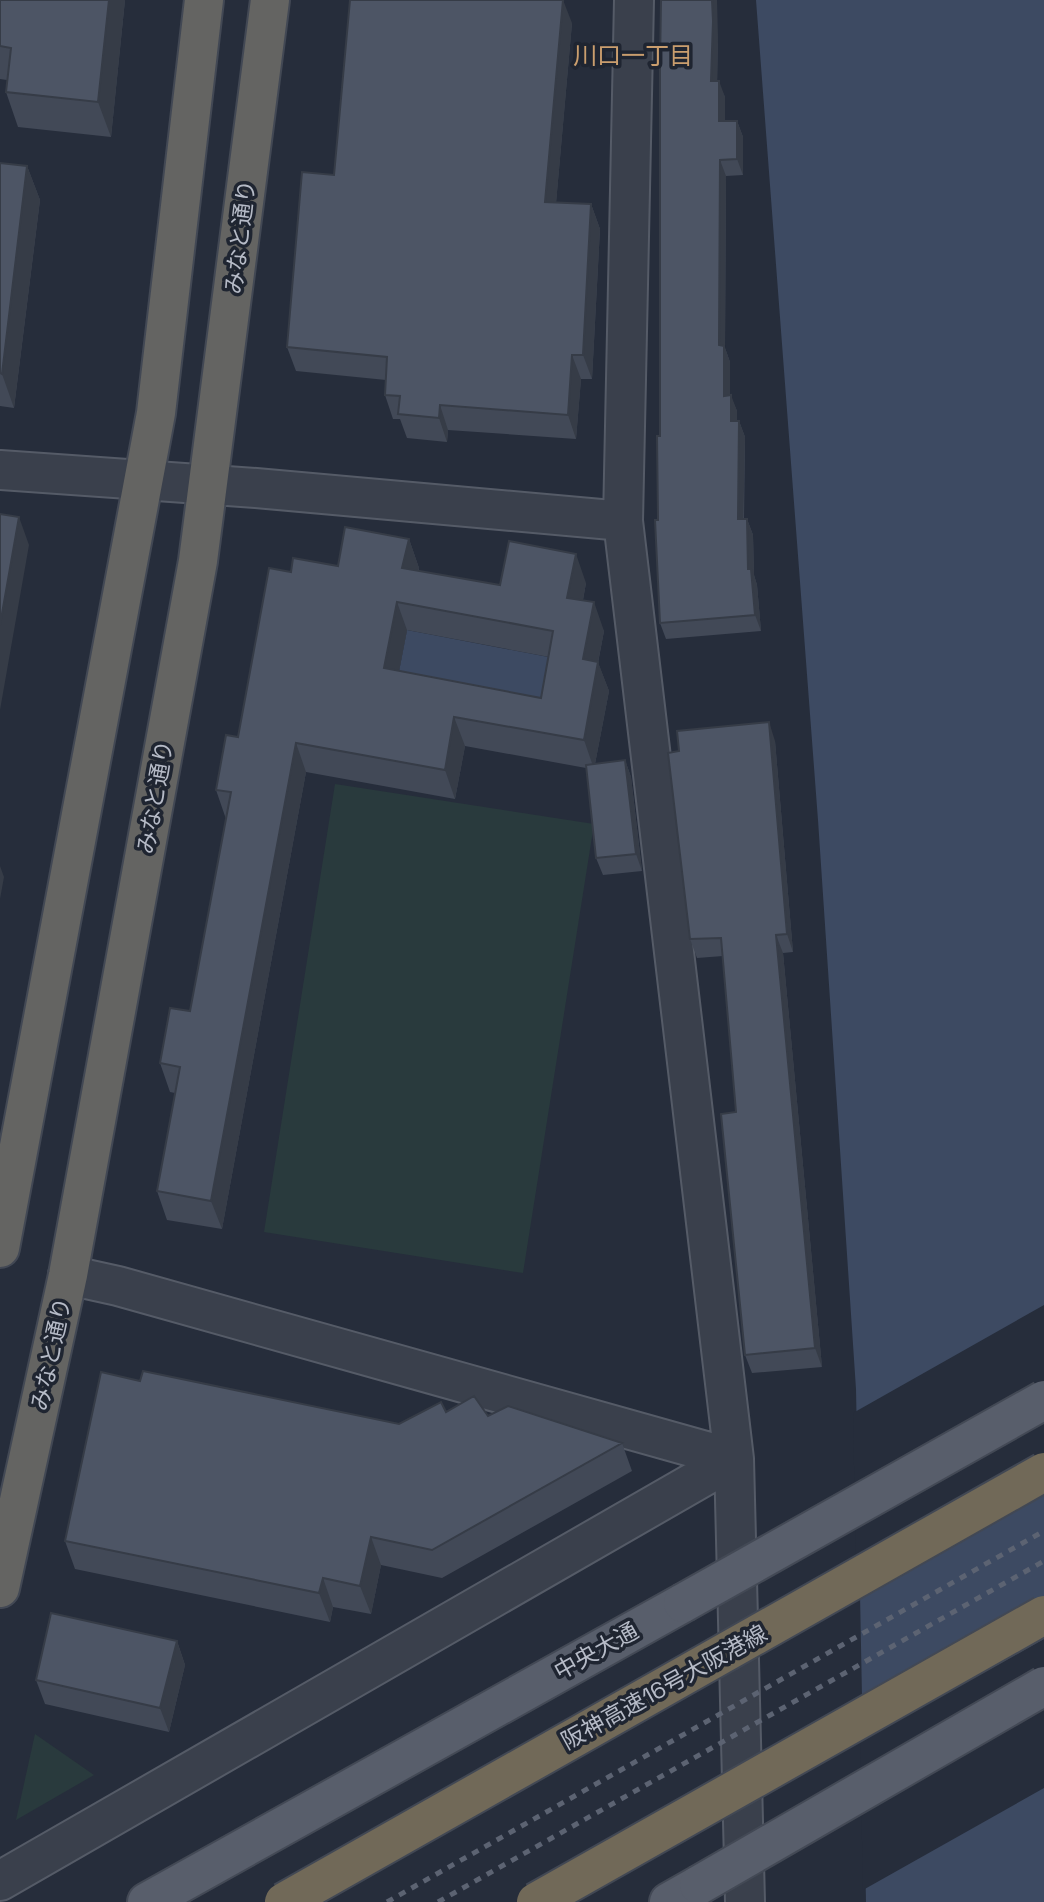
<svg xmlns="http://www.w3.org/2000/svg" width="1044" height="1902" viewBox="0 0 1044 1902" font-family="'Space Grotesk','Noto Sans JP',sans-serif">
<rect width="100%" height="100%" fill="#262d3b"/>
<path fill="#293a3d" d="M 335,784 L 594,824 L 523,1273 L 264,1232 Z
M 35,1734 L 94,1775 L 16,1820 Z"/>
<path fill="#3d4a62" d="M 756,0 L 1044,0 L 1044,1902 L 866,1902 L 856,1389 L 818,820 Z
M 407,630 L 564,660 L 551,726 L 394,697 Z"/>
<path fill="#262d3b" d="M 1044,1305 L 1044,1460 L 856,1569 L 853,1413 Z
M 1044,1639 L 1044,1788 L 863,1890 L 860,1741 Z"/>
<g fill="none" stroke-linecap="round" stroke-linejoin="round">
<g stroke="#555b67" stroke-width="42">
<path id="minor" d="M 0,470 L 256,488 L 623,521
M 68,1275 L 118,1286 L 734,1459 L 623,521 L 634,0
M 0,1881 L 734,1459 L 745,1902"/>
</g>
<g stroke="#434955" stroke-width="42">
<path id="primary" d="M 147,1902 L 683,1603
M 669,1902 L 699,1885"/>
</g>
<g stroke="#424854" stroke-width="42">
<path id="trunk" d="M 0,1248 L 156,413 L 204,0
M 0,1588 L 68,1275 L 198,561 L 270,0"/>
</g>
<use href="#minor" stroke="#3a404c" stroke-width="38"/>
<use href="#primary" stroke="#585e6b" stroke-width="38"/>
<use href="#trunk" stroke="#646462" stroke-width="38"/>
<path stroke="#5c6372" stroke-width="5" stroke-dasharray="7 7" stroke-linecap="butt" d="M 387,1902 L 1044,1531
M 438,1902 L 1044,1561"/>
<g stroke="#434955" stroke-width="42" stroke-linecap="butt">
<path id="primary-bridge" d="M 683,1603 L 1044,1400
M 699,1885 L 1044,1686"/>
</g>
<g stroke="#424854" stroke-width="42" stroke-linecap="butt">
<path id="motorway-bridge" d="M 284,1902 L 1044,1472
M 536,1902 L 1044,1615"/>
</g>
<use href="#primary-bridge" stroke="#585e6b" stroke-width="38"/>
<use href="#motorway-bridge" stroke="#716958" stroke-width="38"/>
</g>
<path fill="#424957" fill-rule="evenodd" d="M 0,0 L 125,0 L 111,137 L 18,127 L 6,92 L 7,80 L 0,79 Z
M 572,23 L 556,203 L 591,204 L 600,229 L 592,379 L 581,379 L 576,439 L 448,430 L 447,442 L 407,438 L 400,419 L 393,419 L 385,395 L 386,380 L 296,371 L 287,347 L 334,175 Z
M 718,37 L 717,81 L 725,97 L 725,121 L 737,121 L 743,137 L 743,175 L 726,176 L 725,348 L 730,362 L 730,395 L 737,411 L 737,421 L 739,421 L 745,437 L 744,519 L 747,519 L 753,535 L 754,575 L 757,585 L 761,631 L 666,639 L 660,623 L 658,520 Z
M 0,163 L 27,166 L 40,200 L 14,408 L 0,406 Z
M 409,539 L 419,568 L 419,571 L 500,585 L 586,583 L 583,600 L 604,631 L 598,663 L 609,691 L 595,764 L 625,760 L 631,777 L 642,871 L 603,875 L 596,858 L 586,768 L 465,746 L 455,799 L 306,772 L 222,1229 L 167,1220 L 157,1191 L 175,1093 L 170,1092 L 160,1063 L 190,1011 L 226,819 L 216,790 L 238,737 L 291,572 L 338,566 ZM 407,630 L 549,657 L 541,698 L 399,671 Z
M 775,741 L 793,952 L 783,953 L 822,1367 L 752,1373 L 745,1355 L 736,1112 L 723,956 L 697,958 L 690,939 Z
M 140,1381 L 399,1424 L 446,1412 L 488,1416 L 622,1443 L 632,1471 L 442,1578 L 381,1565 L 371,1614 L 333,1607 L 330,1622 L 75,1569 L 65,1541 Z
M 177,1641 L 185,1665 L 169,1732 L 45,1704 L 36,1680 Z"/>
<path fill="#363c47" d="M 109,0 L 125,0 L 111,137 L 98,102 Z
M 563,0 L 572,23 L 554,226 L 545,202 Z
M 712,0 L 717,0 L 718,37 L 717,97 L 711,81 Z
M 719,81 L 725,97 L 725,137 L 719,121 Z
M 737,121 L 743,137 L 743,175 L 737,159 Z
M 720,160 L 726,176 L 725,348 L 730,362 L 730,412 L 724,396 L 719,345 Z
M 27,166 L 40,200 L 14,408 L 2,374 Z
M 591,204 L 600,229 L 592,379 L 583,355 Z
M 572,355 L 581,379 L 576,439 L 568,415 Z
M 731,395 L 737,411 L 737,437 L 731,421 Z
M 440,405 L 448,430 L 447,442 L 439,418 Z
M 739,421 L 745,437 L 743,535 L 738,519 Z
M 19,517 L 29,545 L 0,710 L 0,625 Z
M 747,519 L 753,535 L 754,575 L 757,585 L 761,631 L 755,615 L 748,569 Z
M 409,539 L 419,568 L 413,597 L 402,568 Z
M 576,554 L 586,583 L 578,626 L 567,598 Z
M 397,602 L 407,630 L 394,697 L 384,668 Z
M 594,602 L 604,631 L 598,662 L 609,691 L 594,769 L 584,740 L 583,659 Z
M 454,717 L 465,746 L 455,799 L 445,770 Z
M 769,722 L 775,741 L 793,952 L 787,934 Z
M 296,743 L 306,772 L 222,1229 L 211,1201 Z
M 625,760 L 631,777 L 642,871 L 636,854 Z
M 0,866 L 4,877 L 0,899 Z
M 776,935 L 783,953 L 822,1367 L 815,1348 Z
M 371,1537 L 381,1565 L 371,1614 L 360,1586 Z
M 323,1578 L 333,1607 L 330,1622 L 319,1593 Z
M 177,1641 L 185,1665 L 169,1732 L 160,1708 Z"/>
<path fill="#4d5565" stroke="#363c47" stroke-width="2" fill-rule="evenodd" d="M 0,0 L 109,0 L 98,102 L 6,92 L 11,48 L 0,46 Z
M 350,0 L 563,0 L 545,202 L 591,204 L 583,355 L 572,355 L 568,415 L 440,405 L 439,418 L 398,414 L 400,396 L 385,395 L 387,357 L 287,347 L 302,172 L 334,175 Z
M 661,0 L 712,0 L 713,21 L 711,81 L 719,81 L 719,121 L 737,121 L 737,159 L 720,160 L 719,345 L 724,346 L 724,396 L 731,395 L 731,421 L 739,421 L 738,519 L 747,519 L 748,569 L 751,569 L 755,615 L 660,623 L 655,520 L 658,520 L 657,436 L 660,436 L 660,65 Z
M 0,163 L 27,166 L 2,374 L 0,373 Z
M 0,514 L 19,517 L 0,625 Z
M 345,527 L 409,539 L 402,568 L 500,585 L 509,541 L 576,554 L 567,598 L 594,602 L 583,659 L 598,662 L 584,740 L 454,717 L 445,770 L 296,743 L 211,1201 L 157,1191 L 180,1067 L 160,1063 L 170,1008 L 190,1011 L 231,792 L 216,790 L 226,735 L 238,737 L 269,568 L 291,572 L 293,558 L 338,566 ZM 397,602 L 553,631 L 541,698 L 384,668 Z
M 769,722 L 787,934 L 776,935 L 815,1348 L 745,1355 L 721,1114 L 736,1112 L 721,938 L 690,939 L 668,753 L 679,751 L 677,731 Z
M 625,760 L 636,854 L 596,858 L 586,765 Z
M 143,1371 L 399,1424 L 441,1402 L 446,1412 L 474,1396 L 488,1416 L 508,1406 L 622,1443 L 432,1550 L 371,1537 L 360,1586 L 323,1578 L 319,1593 L 65,1541 L 101,1372 L 140,1381 Z
M 51,1613 L 177,1641 L 160,1708 L 36,1680 Z"/>
<g text-anchor="middle" dominant-baseline="central" stroke-width="7" stroke-linejoin="round" paint-order="stroke">
<g font-size="23" fill="#b6bbc7" stroke="#1f2531">
<text transform="translate(240 237) rotate(-83)">みなと通り</text>
<text transform="translate(155 797) rotate(-80)">みなと通り</text>
<text transform="translate(51 1354) rotate(-78)">みなと通り</text>
<text transform="translate(596 1651) rotate(-29)">中央大通</text>
<text transform="translate(664 1687) rotate(-29)">阪神高速16号大阪港線</text>
</g>
<g font-size="24" fill="#ca9e6e" stroke="#1f2531">
<text x="633" y="55">川口一丁目</text>
</g>
</g>
</svg>
